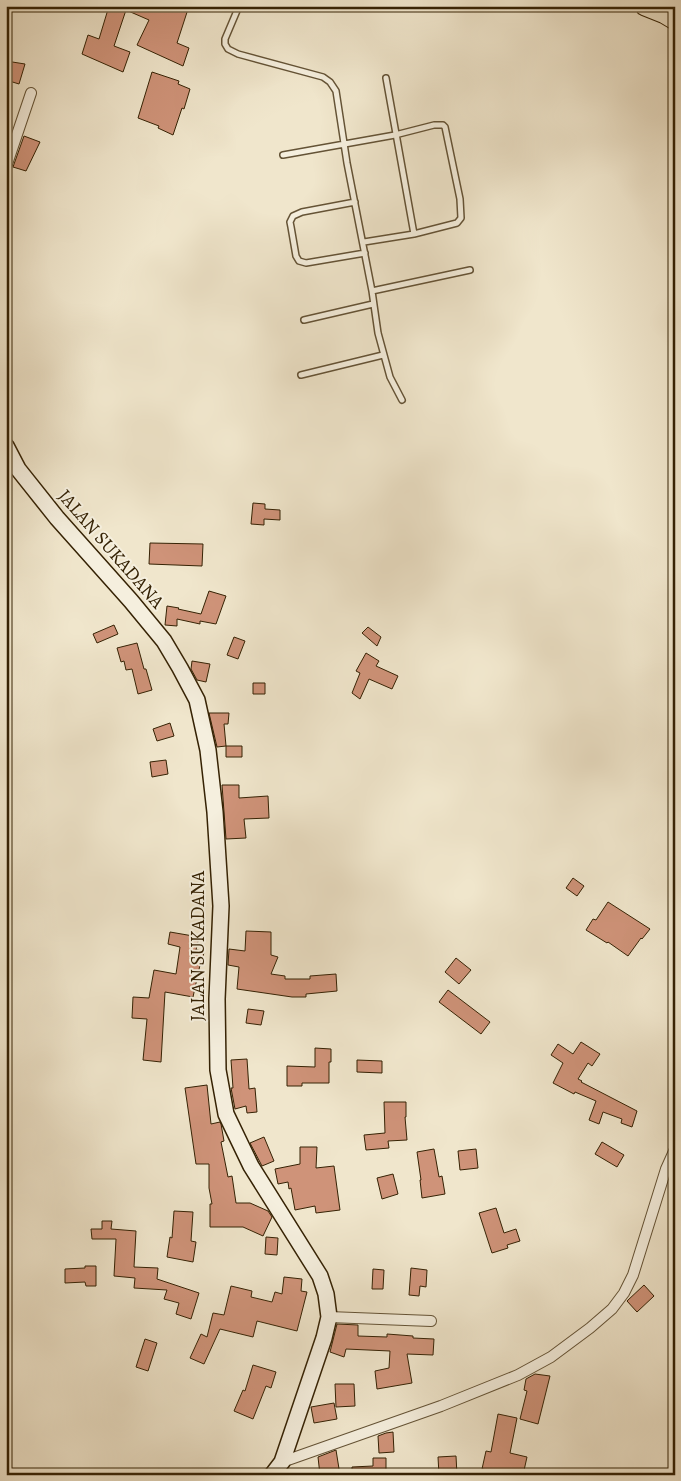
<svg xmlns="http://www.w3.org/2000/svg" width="681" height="1481" viewBox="0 0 681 1481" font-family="Alegreya,serif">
<rect width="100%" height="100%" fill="#f0e6cc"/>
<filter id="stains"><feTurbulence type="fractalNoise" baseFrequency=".004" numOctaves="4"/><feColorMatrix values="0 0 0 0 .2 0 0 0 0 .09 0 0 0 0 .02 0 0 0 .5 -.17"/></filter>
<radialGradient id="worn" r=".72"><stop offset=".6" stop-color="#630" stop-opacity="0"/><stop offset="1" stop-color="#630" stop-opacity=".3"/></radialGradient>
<path fill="#cf9379" stroke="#352204" d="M 109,6 L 189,6 L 177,43 L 189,48 L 183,66 L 137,45 L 149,20 L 126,10 L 114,46 L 130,52 L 123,72 L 82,54 L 88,35 L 99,39 Z
M 6,61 L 25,64 L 19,84 L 6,80 Z
M 152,72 L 179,81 L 178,84 L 190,89 L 184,109 L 182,108 L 173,135 L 158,128 L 159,126 L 138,118 Z
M 24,136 L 40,142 L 26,171 L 13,167 Z
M 253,503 L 265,504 L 265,509 L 280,510 L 280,520 L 264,519 L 264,525 L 251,524 Z
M 150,543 L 203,544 L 202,566 L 149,564 Z
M 209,591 L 226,596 L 216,624 L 200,621 L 200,624 L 177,619 L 177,626 L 165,625 L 167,606 L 179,608 L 178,609 L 201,614 Z
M 114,625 L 118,634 L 97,643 L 93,634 Z
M 368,627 L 381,637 L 377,646 L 362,633 Z
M 234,637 L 245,641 L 238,659 L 227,655 Z
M 137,643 L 144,669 L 146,669 L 152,690 L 138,694 L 132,669 L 126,670 L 124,661 L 121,662 L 117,648 Z
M 366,653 L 379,661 L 376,666 L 398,676 L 392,689 L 369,679 L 360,699 L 352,693 L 360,673 L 356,671 Z
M 192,661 L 210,664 L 206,682 L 197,680 L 191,669 Z
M 253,683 L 265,683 L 265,694 L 253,694 Z
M 209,713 L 229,713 L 228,724 L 224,724 L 226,746 L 217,747 Z
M 170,723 L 174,736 L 157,741 L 153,729 Z
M 226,746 L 242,746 L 242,757 L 226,757 Z
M 166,760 L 168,774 L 152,777 L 150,762 Z
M 222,785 L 239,785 L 239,798 L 268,796 L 269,818 L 244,819 L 246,838 L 226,839 Z
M 573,878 L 584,886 L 577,896 L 566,888 Z
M 608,902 L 650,929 L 642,939 L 641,938 L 628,956 L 608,942 L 607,943 L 586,930 L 593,919 L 596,920 Z
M 246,931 L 271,932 L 271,955 L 278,957 L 271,974 L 285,976 L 285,979 L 310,979 L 310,976 L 336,974 L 337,991 L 306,994 L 306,997 L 292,997 L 237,989 L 239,967 L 228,965 L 229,949 L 245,951 Z
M 170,932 L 199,937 L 196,950 L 204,951 L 202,965 L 200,965 L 193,997 L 165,992 L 161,1062 L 143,1060 L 147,1019 L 132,1018 L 133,997 L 149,998 L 154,970 L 176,974 L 180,947 L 168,944 Z
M 456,958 L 471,970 L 459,984 L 445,972 Z
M 448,990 L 490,1022 L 481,1034 L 439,1002 Z
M 248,1009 L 264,1011 L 261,1025 L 246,1023 Z
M 581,1042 L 600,1054 L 592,1066 L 588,1063 L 578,1079 L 582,1081 L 581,1082 L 637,1111 L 632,1127 L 621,1123 L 622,1119 L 603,1112 L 599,1124 L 589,1120 L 596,1101 L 575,1092 L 574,1094 L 553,1083 L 563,1063 L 551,1055 L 558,1044 L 573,1054 Z
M 315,1048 L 331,1049 L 331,1062 L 329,1062 L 329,1083 L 302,1083 L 302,1086 L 287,1086 L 287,1066 L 315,1067 Z
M 247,1059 L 249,1089 L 255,1088 L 257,1112 L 247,1113 L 246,1106 L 235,1109 L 231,1088 L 233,1088 L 231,1060 Z
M 357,1060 L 382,1061 L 382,1073 L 357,1072 Z
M 207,1085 L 211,1124 L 220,1122 L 221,1124 L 224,1141 L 221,1142 L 228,1177 L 232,1176 L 236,1203 L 250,1203 L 268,1211 L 272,1217 L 263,1236 L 243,1227 L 210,1227 L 210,1204 L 212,1204 L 209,1188 L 209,1164 L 196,1164 L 185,1088 Z
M 384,1102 L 406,1102 L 406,1117 L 405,1117 L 407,1140 L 388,1141 L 389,1148 L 366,1150 L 364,1135 L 385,1133 Z
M 264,1137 L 274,1161 L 262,1166 L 250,1143 Z
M 602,1142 L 624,1155 L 617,1167 L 595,1154 Z
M 300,1147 L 317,1147 L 316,1168 L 334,1166 L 340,1210 L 316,1213 L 315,1206 L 295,1210 L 291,1188 L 289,1189 L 288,1182 L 278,1184 L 275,1169 L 300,1164 Z
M 434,1149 L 439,1177 L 442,1176 L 445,1194 L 422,1198 L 420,1180 L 421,1180 L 417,1152 Z
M 476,1149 L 478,1168 L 460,1170 L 458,1151 Z
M 393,1174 L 398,1194 L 382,1199 L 377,1178 Z
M 496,1208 L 504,1233 L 516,1229 L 520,1241 L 507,1245 L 508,1248 L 492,1253 L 479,1213 Z
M 174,1211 L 193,1212 L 191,1241 L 196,1242 L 193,1262 L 167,1257 L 170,1237 L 172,1238 Z
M 102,1221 L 112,1221 L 111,1229 L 136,1231 L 134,1267 L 158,1268 L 157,1279 L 199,1293 L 191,1319 L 176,1314 L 179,1303 L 164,1299 L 167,1290 L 134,1288 L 135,1278 L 114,1276 L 116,1239 L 92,1239 L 91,1229 L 102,1229 Z
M 266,1237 L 278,1238 L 277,1255 L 265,1254 Z
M 85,1266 L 96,1266 L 96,1286 L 86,1286 L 85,1282 L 65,1283 L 65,1269 L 85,1268 Z
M 411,1268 L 427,1270 L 426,1287 L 420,1286 L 419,1296 L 409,1295 Z
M 373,1269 L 384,1270 L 383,1289 L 372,1289 Z
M 284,1277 L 302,1279 L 301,1291 L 307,1292 L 297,1331 L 257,1321 L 253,1337 L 220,1329 L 204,1364 L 190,1358 L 201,1334 L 207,1337 L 213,1313 L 224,1315 L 231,1286 L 252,1291 L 251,1297 L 272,1302 L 275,1292 L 282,1294 Z
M 644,1285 L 654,1296 L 637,1312 L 627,1301 Z
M 337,1324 L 358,1325 L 358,1336 L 387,1337 L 387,1334 L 413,1336 L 413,1338 L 434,1339 L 433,1355 L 407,1354 L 412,1383 L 377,1389 L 375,1371 L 389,1368 L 390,1351 L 346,1349 L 344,1357 L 330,1352 Z
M 145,1339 L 157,1343 L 148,1371 L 136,1367 Z
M 253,1365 L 276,1372 L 271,1388 L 266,1386 L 253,1419 L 234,1411 L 243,1390 L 245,1391 Z
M 535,1374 L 550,1376 L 538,1424 L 520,1419 L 527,1391 L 524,1390 L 526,1379 Z
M 335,1384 L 354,1384 L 355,1406 L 336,1407 Z
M 334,1403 L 337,1419 L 314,1423 L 311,1407 Z
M 498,1414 L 517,1418 L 510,1453 L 527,1457 L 523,1475 L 503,1475 L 503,1473 L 482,1469 L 486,1451 L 491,1452 Z
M 393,1432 L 394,1452 L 379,1453 L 378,1436 L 386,1433 Z
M 336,1450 L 340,1475 L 320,1475 L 318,1457 Z
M 456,1456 L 457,1475 L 439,1475 L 438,1457 Z
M 373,1458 L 386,1458 L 386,1475 L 352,1475 L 352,1467 L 373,1466 Z"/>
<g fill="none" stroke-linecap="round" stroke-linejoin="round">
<g stroke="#645336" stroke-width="8">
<path id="lane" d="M 239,6 L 225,39 L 225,44 L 228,49 L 238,54 L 323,77 L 330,82 L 336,91 L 347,163 L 372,291 L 378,333 L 390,377 L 402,400
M 386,78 L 414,234
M 283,155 L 395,135 L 434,125 L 443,125 L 445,127 L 460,199 L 461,218 L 457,223 L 414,234 L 364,242
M 355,202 L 302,212 L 293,216 L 290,222 L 291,227 L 296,256 L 299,261 L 306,263 L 365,253
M 372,291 L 470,270
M 304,320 L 373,304
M 301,375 L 383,355"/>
</g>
<g stroke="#645336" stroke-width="12">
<path id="street" d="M 6,167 L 31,93
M 329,1317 L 431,1321
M 282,1462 L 441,1406 L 518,1375 L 551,1357 L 590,1328 L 612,1309 L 624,1293 L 633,1275 L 666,1169 L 675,1149"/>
</g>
<g stroke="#352204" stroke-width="18">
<path id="secondary" d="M 6,446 L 18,469 L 57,518 L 131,601 L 164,641 L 180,668 L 197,700 L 208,750 L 215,812 L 221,906 L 217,999 L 218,1070 L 226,1114 L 251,1166 L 320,1276 L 326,1294 L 329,1317 L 324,1338 L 282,1462 L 272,1475"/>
</g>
<g stroke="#352204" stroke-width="21">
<path id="highway" d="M 645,6 L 665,14 L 675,20"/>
</g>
<use href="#lane" stroke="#f5efde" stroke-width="5"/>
<use href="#street" stroke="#f5efde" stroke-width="10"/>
<use href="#secondary" stroke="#f5efde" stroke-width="15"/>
<use href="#highway" stroke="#f0e6cc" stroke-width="19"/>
</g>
<g text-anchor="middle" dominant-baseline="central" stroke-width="4" stroke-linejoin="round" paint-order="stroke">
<g font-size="19" fill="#352204" stroke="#f5efde">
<text transform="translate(111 549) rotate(49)">JALAN SUKADANA</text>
<text transform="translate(198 946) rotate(-90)">JALAN SUKADANA</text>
</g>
</g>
<rect width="681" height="1481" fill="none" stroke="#f0e6cc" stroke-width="25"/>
<rect x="8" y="8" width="666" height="1466" fill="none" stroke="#352204" stroke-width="2.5"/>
<rect x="12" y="12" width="656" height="1456" fill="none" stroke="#352204"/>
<rect width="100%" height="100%" filter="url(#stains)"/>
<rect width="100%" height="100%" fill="url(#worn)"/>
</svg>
